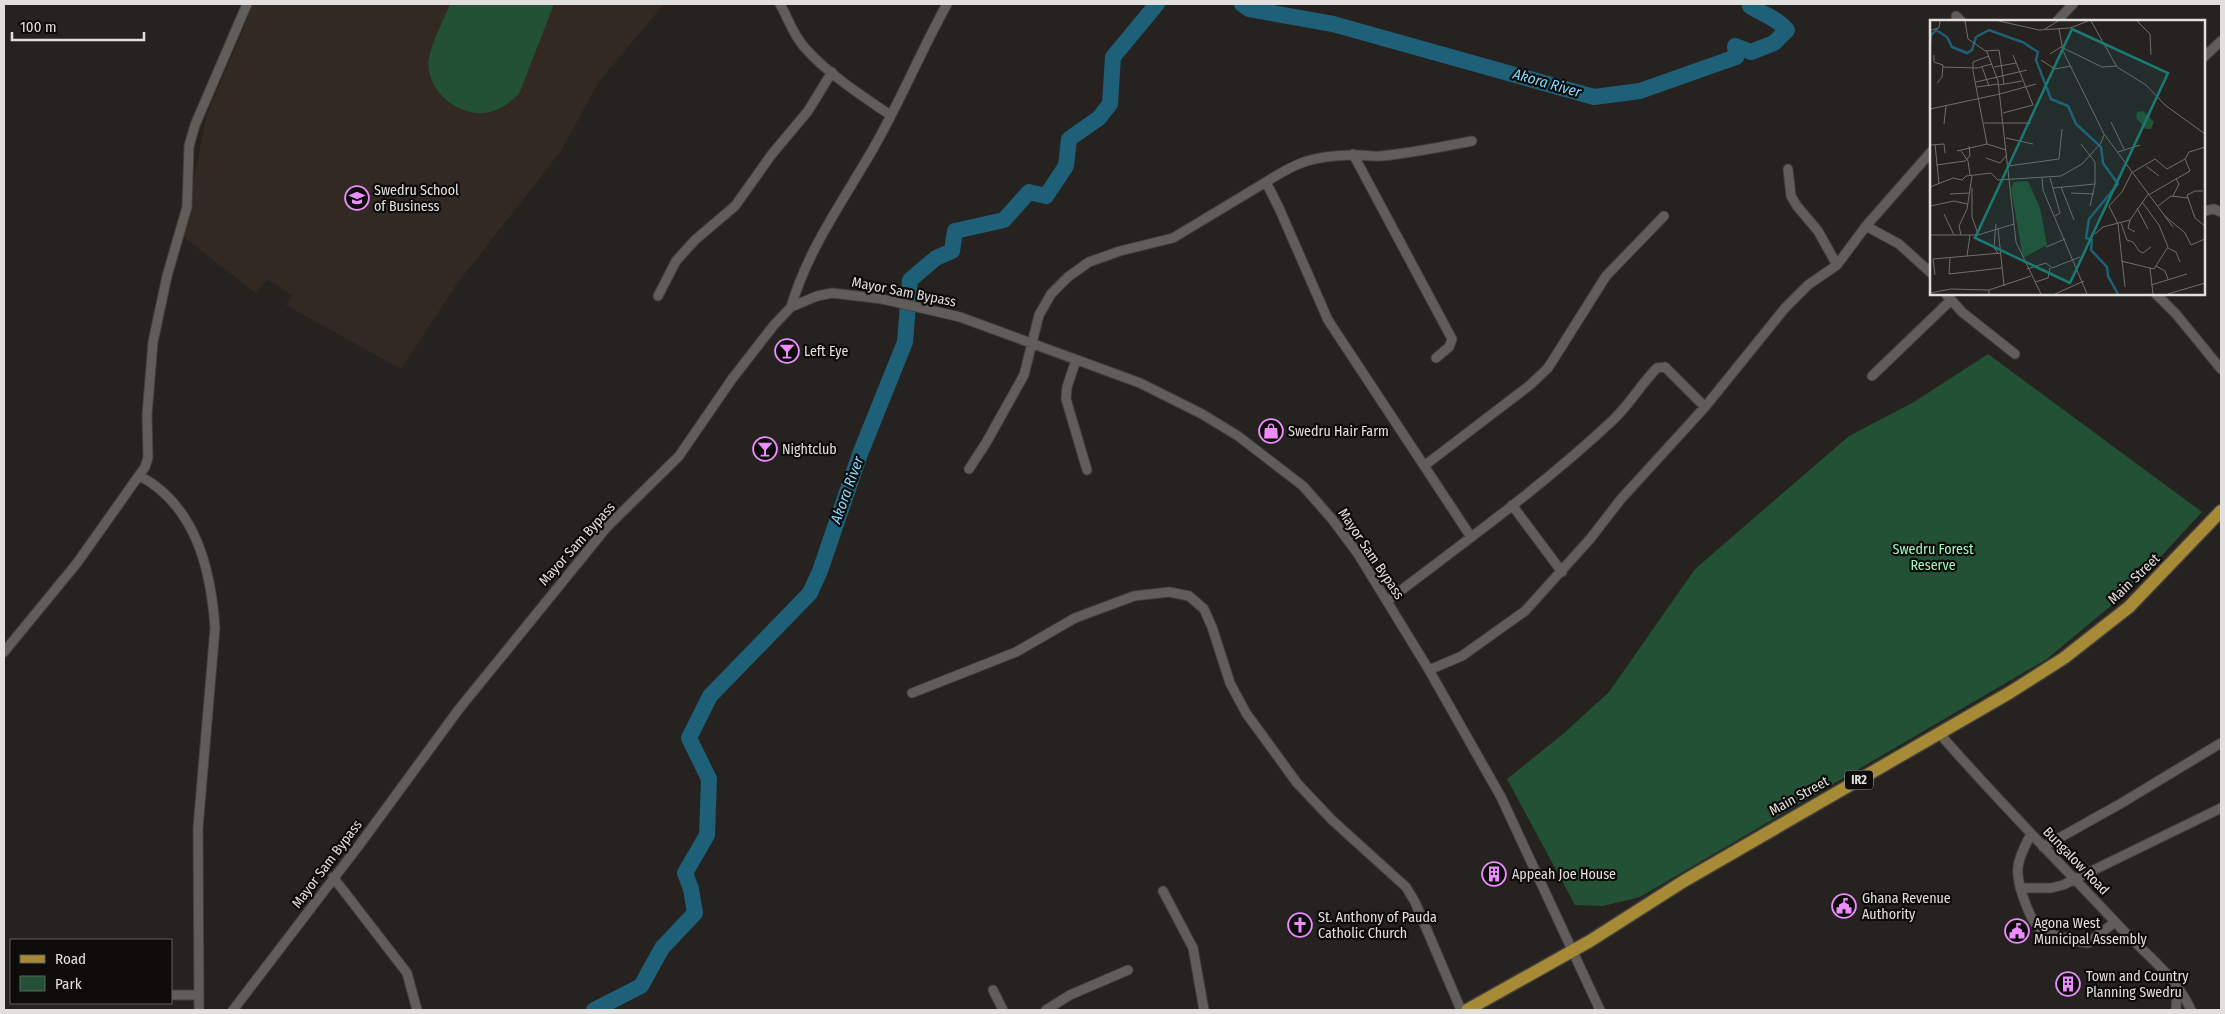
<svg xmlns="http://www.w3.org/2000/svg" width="2225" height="1014" viewBox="0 0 2225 1014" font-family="'Fira Sans Condensed',sans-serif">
<rect width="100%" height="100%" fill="#252220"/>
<path fill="#322923" d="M 252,4 L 664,4 L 598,83 L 561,151 L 456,285 L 401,369 L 286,305 L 292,295 L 267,279 L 256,293 L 182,236 L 207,114 L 242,33 Z"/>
<path fill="#225135" d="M 450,4 L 554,4 L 519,94 C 511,101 504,108 493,111 C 462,121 424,92 429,58 C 432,42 444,19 450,4 Z
M 1988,354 L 2202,512 L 2130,590 L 2047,659 L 1640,897 L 1603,906 L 1575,905 L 1507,779 L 1563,734 L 1609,692 L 1695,569 L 1849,436 L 1914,402 Z"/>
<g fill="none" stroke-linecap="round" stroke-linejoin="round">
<path stroke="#1e6078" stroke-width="16" d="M 1242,4 L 1249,9 L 1333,24 L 1594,97 L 1640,91 L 1736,57 L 1735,46 L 1751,52 L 1774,43 L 1787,30 C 1777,18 1764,15 1750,6 L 1752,4
M 594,1010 L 641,986 L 662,948 L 695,913 L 691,889 L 685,873 L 707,835 L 709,779 L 689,738 L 710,696 L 810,593 L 820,571 L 860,454 L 905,342 L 910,280 L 936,258 L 952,251 L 955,231 L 1004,220 L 1029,192 L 1046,196 L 1066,166 L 1069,139 L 1099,118 L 1110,104 L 1113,57 L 1157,4"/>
<g stroke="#423f3d" stroke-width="11">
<path id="street" d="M 780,4 C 788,18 793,35 805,48 C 828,74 861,95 890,115
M 1956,16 L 1961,21
M 2057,21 L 2073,4
M 2204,57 L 2221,41
M 1353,154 L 1452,339 L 1449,347 L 1436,358
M 1788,169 L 1791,196 L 1797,206 L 1818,231 L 1837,265
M 1266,182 C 1297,162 1313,156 1351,155 C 1361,154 1371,157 1381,156 C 1412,153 1442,147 1472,141
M 2204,211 L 2214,209 L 2221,212
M 1866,226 L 1899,244 L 1931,273
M 1946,294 L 1962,312 L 2015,354
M 2156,294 L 2176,314 L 2221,369
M 658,296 L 676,261 L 695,240 L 735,206 L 772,154 L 808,111 L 832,72
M 791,307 C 808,249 843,201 873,149 C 900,102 921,51 947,4
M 1076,360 L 1067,387 L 1066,399 L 1087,470
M 1872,376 L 1950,301
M 1424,466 L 1530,385 L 1548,368 L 1606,276 L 1664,216
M 969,469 L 986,443 L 1024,375 L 1039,315 L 1051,294 L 1068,277 L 1089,262 L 1120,251 L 1173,238 L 1266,182 L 1279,208 L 1328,320 L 1471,537
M 140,476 C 196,506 211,570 215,628 L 198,828 L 199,1010
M 1512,505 L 1562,572
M 1387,601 C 1464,542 1543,486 1613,420 C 1630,404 1641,384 1657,368 L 1665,367 L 1705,407
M 4,652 L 77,563 L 145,467 L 148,458 L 147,415 L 153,342 L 167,276 L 187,207 L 189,146 L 195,125 L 247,4
M 1429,670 L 1462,656 L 1525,611 L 1590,539 L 1621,499 L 1705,407 L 1785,308 L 1808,285 L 1837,265 L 1866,226 L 1931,152
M 912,693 L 1016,652 L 1075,618 L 1134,596 L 1169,592 L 1189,596 L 1204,609 L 1212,627 L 1230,683 L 1246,713 L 1297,783 L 1332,820 L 1406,887 L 1415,902 L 1461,1010
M 1939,733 C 1997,800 2059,862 2120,927 C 2145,954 2176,976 2191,1010
M 2031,834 C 2026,844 2019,856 2018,867 C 2016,882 2029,919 2040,929 C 2044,933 2082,943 2088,943 L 2115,922
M 2043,847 L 2120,804 L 2221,743
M 333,877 L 407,973 L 417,1010
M 2020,888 L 2051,888 L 2063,885 L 2221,808
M 1163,891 L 1193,948 L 1204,1010
M 993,990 L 1003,1010
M 171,995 L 198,995
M 233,1010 L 360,844 L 459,709 L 607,527 L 679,456 L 732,379 L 774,325 L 791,307 L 817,296 L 832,293 L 882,299 L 960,317 L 1140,383 L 1202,414 L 1238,436 L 1303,486 L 1332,519 L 1358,554 L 1429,670 L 1501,797 L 1600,1010
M 1046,1010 L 1070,995 L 1128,970
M 2176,1010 L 2177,986"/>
</g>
<g stroke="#423f3d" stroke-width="15">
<path id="primary" d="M 1467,1010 L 1590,941 L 1684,881 L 2009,693 L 2064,658 L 2129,607 L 2221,511"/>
</g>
<use href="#street" stroke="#605d5a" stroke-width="9"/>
<use href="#primary" stroke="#a68a35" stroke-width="12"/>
</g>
<defs>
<g id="school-ring" transform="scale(1.25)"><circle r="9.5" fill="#0d0c0b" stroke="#eb8dfc" stroke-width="1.5"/><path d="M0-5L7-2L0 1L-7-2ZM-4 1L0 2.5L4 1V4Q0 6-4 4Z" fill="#eb8dfc"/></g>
<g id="bar-ring" transform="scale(1.25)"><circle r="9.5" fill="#0d0c0b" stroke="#eb8dfc" stroke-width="1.5"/><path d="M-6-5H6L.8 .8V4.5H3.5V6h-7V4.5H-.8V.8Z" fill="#eb8dfc"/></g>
<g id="shop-ring" transform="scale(1.25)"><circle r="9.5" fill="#0d0c0b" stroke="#eb8dfc" stroke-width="1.5"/><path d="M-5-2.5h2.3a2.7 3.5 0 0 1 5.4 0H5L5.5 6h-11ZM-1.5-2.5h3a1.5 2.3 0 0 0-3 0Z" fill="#eb8dfc"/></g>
<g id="building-ring" transform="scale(1.25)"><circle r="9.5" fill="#0d0c0b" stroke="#eb8dfc" stroke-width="1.5"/><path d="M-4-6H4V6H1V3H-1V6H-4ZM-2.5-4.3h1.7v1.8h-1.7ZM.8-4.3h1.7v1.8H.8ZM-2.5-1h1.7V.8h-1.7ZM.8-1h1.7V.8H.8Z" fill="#eb8dfc"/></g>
<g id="civic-ring" transform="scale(1.25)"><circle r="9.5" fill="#0d0c0b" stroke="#eb8dfc" stroke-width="1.5"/><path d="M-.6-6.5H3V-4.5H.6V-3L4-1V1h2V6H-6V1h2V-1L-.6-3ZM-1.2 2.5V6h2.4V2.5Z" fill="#eb8dfc"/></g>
<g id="church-ring" transform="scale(1.25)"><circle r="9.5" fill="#0d0c0b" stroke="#eb8dfc" stroke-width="1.5"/><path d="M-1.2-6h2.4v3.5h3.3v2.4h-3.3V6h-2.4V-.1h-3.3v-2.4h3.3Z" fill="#eb8dfc"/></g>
</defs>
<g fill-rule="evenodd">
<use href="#school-ring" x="357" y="198"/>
<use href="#bar-ring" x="787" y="351"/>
<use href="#shop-ring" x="1271" y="431"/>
<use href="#bar-ring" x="765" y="449"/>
<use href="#building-ring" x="1494" y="874"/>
<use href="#civic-ring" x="1844" y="906"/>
<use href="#church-ring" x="1300" y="925"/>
<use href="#civic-ring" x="2017" y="931"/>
<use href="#building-ring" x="2068" y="984"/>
</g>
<g text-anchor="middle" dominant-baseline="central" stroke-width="4.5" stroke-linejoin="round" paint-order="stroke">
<rect fill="#0d0c0b" stroke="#a2a09f" stroke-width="1" x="1845" y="770.5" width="28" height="19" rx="4"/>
<g font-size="12" font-weight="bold" fill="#e2e0df">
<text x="1859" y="780">IR2</text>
</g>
<g font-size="14" fill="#e2e0df" stroke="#0d0c0b" text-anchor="start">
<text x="374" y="190">Swedru School<tspan x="374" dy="16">of Business</tspan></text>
<text x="804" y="351">Left Eye</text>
<text x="1288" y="431">Swedru Hair Farm</text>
<text x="782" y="449">Nightclub</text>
<text x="1512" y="874">Appeah Joe House</text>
<text x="1862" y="898">Ghana Revenue<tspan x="1862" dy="16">Authority</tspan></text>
<text x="1318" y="917">St. Anthony of Pauda<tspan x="1318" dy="16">Catholic Church</tspan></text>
<text x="2034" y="923">Agona West<tspan x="2034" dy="16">Municipal Assembly</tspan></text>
<text x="2086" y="976">Town and Country<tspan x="2086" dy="16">Planning Swedru</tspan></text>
</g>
<g font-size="14" fill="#e2e0df" stroke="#0d0c0b">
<text transform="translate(904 292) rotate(11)">Mayor Sam Bypass</text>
<text transform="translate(577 544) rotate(-48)">Mayor Sam Bypass</text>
<text transform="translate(1371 554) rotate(56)">Mayor Sam Bypass</text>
<text transform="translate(2134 579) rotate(-44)">Main Street</text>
<text transform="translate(1799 796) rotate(-29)">Main Street</text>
<text transform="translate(2076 861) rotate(46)">Bungalow Road</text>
<text transform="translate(327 864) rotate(-53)">Mayor Sam Bypass</text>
</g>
<g font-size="14" fill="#99f8bb" stroke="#0d0c0b">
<text x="1933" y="549">Swedru Forest<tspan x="1933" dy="16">Reserve</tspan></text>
</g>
<g font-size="15" font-style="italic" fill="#81dbfe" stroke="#0d0c0b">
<text transform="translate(1547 83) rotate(16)">Akora River</text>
<text transform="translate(847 490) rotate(-70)">Akora River</text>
</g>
</g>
<g transform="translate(1930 20)">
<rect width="275" height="275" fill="#252220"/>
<path d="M 213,91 L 224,102 L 221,109 L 216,109 L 206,98 L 207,92 ZM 98,161 L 110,188 L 117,225 L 93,238 L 81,168 L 84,162 Z" fill="#225135"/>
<path fill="none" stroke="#1e6078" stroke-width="2.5" d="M 91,21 L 108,32 L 106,40 L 121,79 L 138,86 L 146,104 L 171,127 L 173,143 L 188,164 L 159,199 L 156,218 L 162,220 L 161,230 L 177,247 L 178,256 L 188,274M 0,23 L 1,15 L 6,10 L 17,17 L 22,27 L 37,33 L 42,30 L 46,17 L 59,10 L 92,22"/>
<path fill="none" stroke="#716e6c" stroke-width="1" d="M 35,1 L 38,19 L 57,32 L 68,61 L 86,222 L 111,274M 69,1 L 109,10 L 140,8 L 158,1M 161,1 L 187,47 L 216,65 L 235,85 L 275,114M 207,1 L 220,14 L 221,35M 115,9 L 128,1M 129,9 L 133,31 L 174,114 L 243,207M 1,10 L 9,8 L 10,1M 56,31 L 69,30 L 74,64M 120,34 L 131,27 L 172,47 L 187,46M 4,35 L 4,42 L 13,45 L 12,57 L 7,63M 59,36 L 43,42 L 43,51 L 57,124 L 76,130M 111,40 L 125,49 L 141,46M 13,47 L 47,48 L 62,44M 52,47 L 59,66M 64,47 L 86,43M 46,62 L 97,50M 69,65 L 92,61M 47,67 L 68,64M 70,74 L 106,64M 0,89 L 70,74M 73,93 L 103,85 L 83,35M 181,102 L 194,129M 53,103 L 101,103M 14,104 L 16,85M 76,118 L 103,124M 5,124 L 9,164M 0,125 L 14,124 L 15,133M 27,131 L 57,124M 31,131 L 38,141 L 40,155M 188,132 L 210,125M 56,138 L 70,143 L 76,136M 6,145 L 35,141 L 40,136 L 39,126M 78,146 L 129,139 L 132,109M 216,146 L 229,156M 203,152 L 225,139 L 237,149 L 255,139 L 259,132 L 275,127M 112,158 L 113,170 L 157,274M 120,158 L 130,193 L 125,196M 0,167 L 23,158 L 32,160 L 36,156 L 61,153 L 68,160 L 131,156 L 152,144 L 171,123 L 174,115M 131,167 L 144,200M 42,168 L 42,197 L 48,214M 123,168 L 165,164 L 165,142 L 151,124M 141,173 L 164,174M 20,174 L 39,173M 220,174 L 260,151 L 255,139M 243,176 L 249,164 L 246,159M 258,178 L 265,198 L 275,206M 258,178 L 257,175 L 265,171 L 273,171M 0,186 L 24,181 L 37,184M 160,186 L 165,164M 228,186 L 241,176 L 258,178M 207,188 L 218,209M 14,194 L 24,215M 235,196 L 255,213 L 261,225M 200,200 L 198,208 L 205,212M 191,203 L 197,220 L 203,222 L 209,231 L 213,233 L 221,227M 66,204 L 64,227 L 68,234M 68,208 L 74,266M 165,214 L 173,207 L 200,200 L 219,173M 0,215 L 48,215 L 84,204M 31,215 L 29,206 L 37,189 L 42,156M 261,225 L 275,219M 116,227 L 135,219M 238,228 L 246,232 L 250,242M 37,236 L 40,215M 20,238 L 19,254 L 72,248M 191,241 L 224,249 L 238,227 L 229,205 L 212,182M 226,246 L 235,251 L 238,259M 220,248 L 223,274M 97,249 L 116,243 L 122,248 L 150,237M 5,255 L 3,239 L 71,233M 105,262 L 118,258 L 120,248M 221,265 L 257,254M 195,267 L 188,204 L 179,186 L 192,172 L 202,152M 0,273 L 21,269 L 59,270M 59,274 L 59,270 L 101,256M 125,274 L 154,261M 238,274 L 275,263"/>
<path fill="#1a7b74" fill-opacity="0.15" stroke="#1a7b74" stroke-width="2.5" d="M 142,9 L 238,53 L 140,263 L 45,218 Z"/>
<rect width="275" height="275" fill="none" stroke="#e2e0df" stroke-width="2.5"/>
</g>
<rect width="2225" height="1014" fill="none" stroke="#e2e0df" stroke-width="10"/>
<rect x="10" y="939" width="162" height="65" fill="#0d0c0b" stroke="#626160"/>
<rect x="20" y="955" width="25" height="8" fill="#a68a35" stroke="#626160"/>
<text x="55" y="964" font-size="15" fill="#e2e0df">Road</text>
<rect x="20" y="976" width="25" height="15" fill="#225135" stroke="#626160"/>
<text x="55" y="989" font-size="15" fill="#e2e0df">Park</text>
<path d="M12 32v8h132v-8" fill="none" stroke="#e2e0df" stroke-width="2.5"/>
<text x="20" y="32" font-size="15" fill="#e2e0df" stroke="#0d0c0b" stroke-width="4" paint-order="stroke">100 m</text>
</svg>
